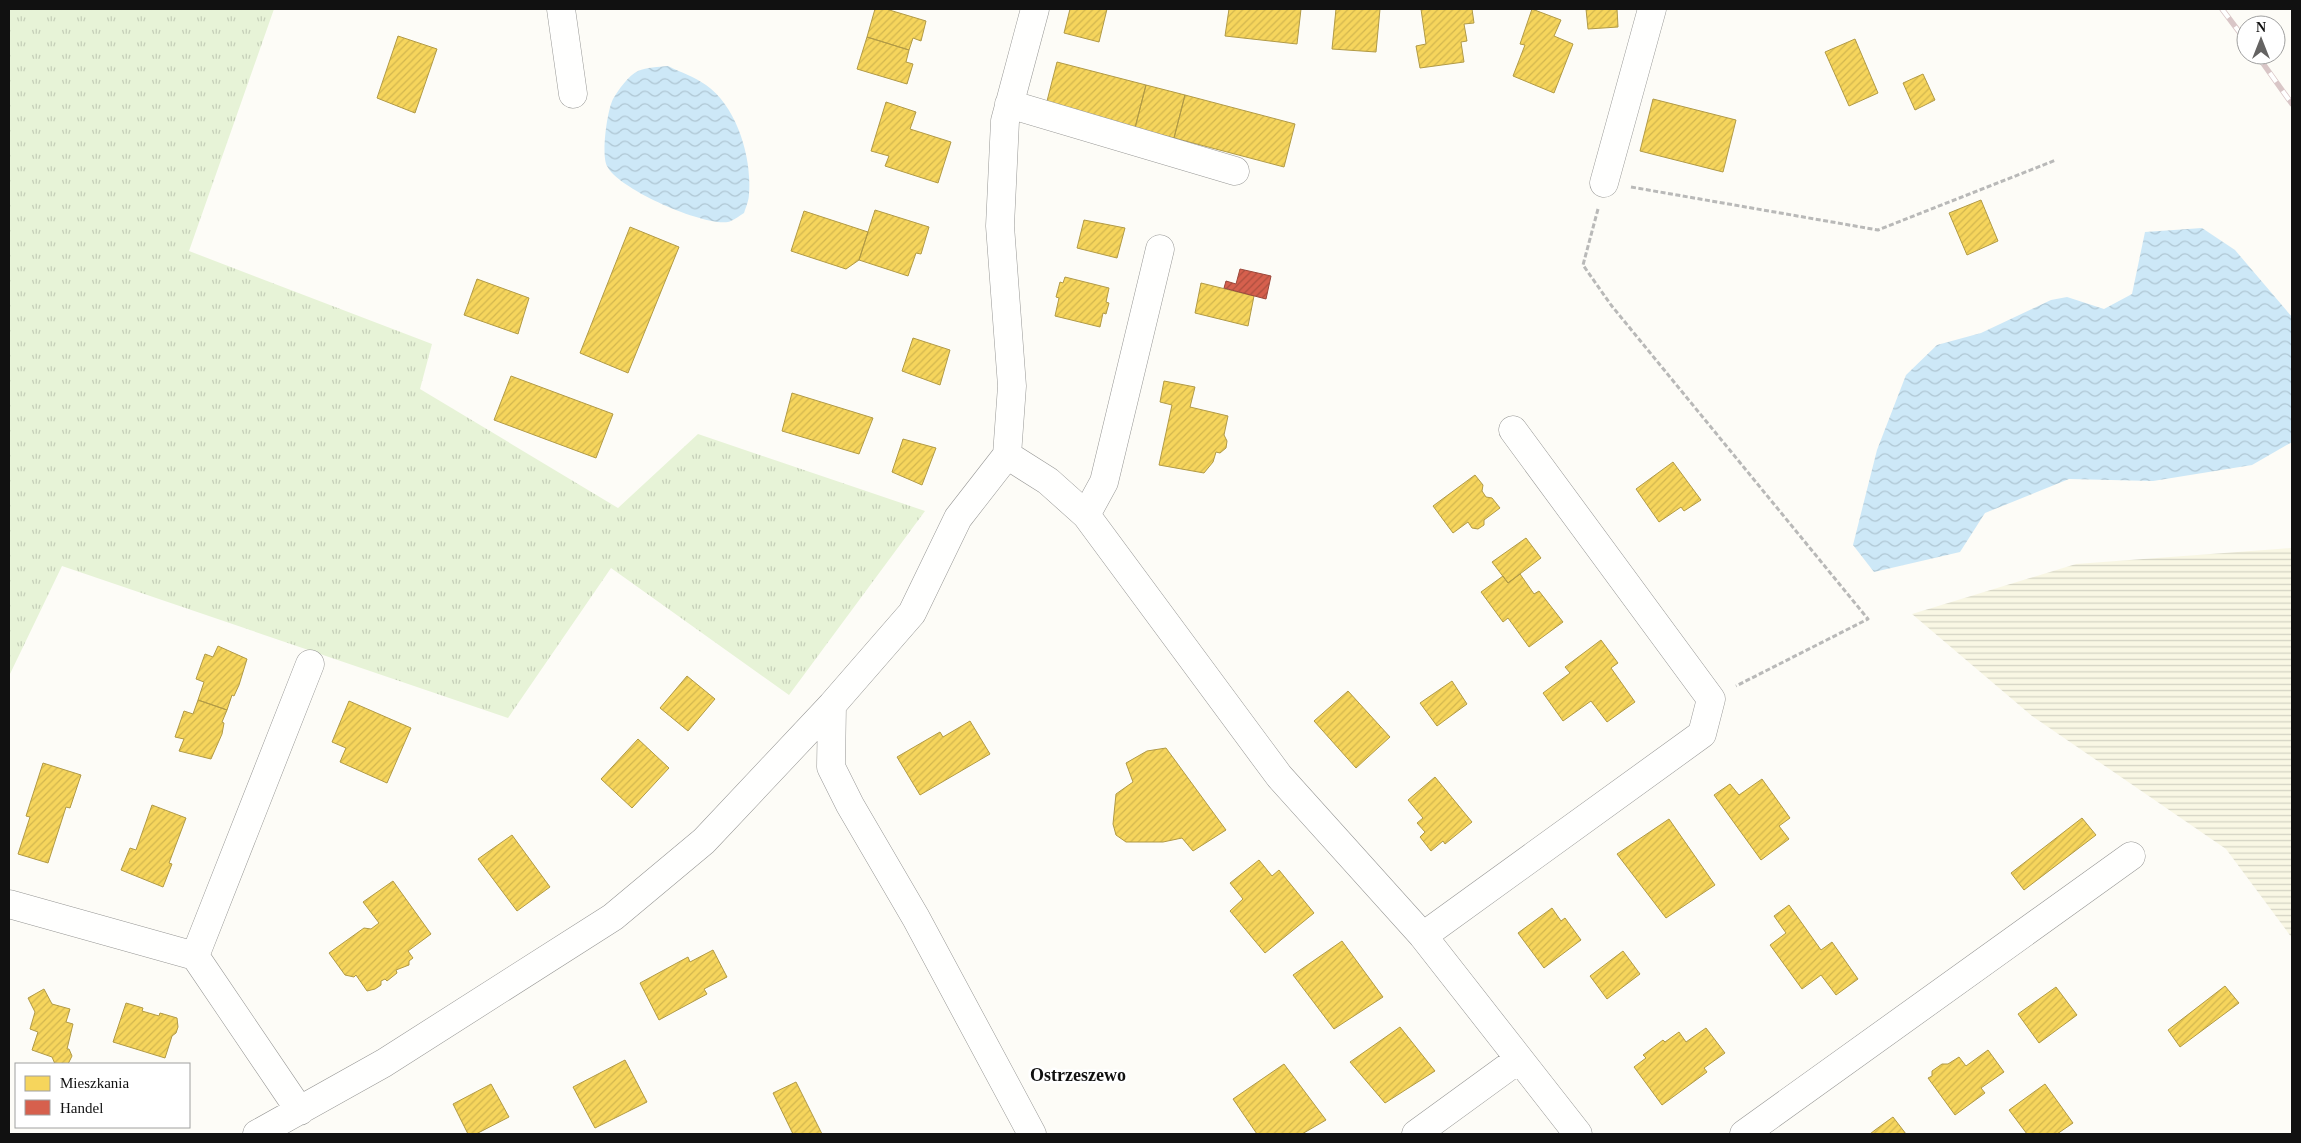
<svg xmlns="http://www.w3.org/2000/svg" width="2301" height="1143" viewBox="0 0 2301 1143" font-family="Georgia,serif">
<defs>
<pattern id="farmland-rules" width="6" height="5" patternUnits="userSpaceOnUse" patternTransform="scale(1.25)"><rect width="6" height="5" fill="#f9f7e4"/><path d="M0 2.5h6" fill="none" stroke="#d4d3c3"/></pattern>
<pattern id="grass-tufts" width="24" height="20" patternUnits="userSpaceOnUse" patternTransform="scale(1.25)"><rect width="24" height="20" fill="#e7f3d7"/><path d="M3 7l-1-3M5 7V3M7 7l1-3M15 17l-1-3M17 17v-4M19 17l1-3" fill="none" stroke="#c5cfb8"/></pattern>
<pattern id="water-waves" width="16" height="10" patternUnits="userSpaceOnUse" patternTransform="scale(1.25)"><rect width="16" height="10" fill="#cde8f7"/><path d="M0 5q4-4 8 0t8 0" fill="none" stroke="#afc6d3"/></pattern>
<pattern id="homes-hatch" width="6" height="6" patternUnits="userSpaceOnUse" patternTransform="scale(1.25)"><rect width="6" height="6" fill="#f6d55c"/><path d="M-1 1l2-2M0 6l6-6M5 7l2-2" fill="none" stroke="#d2b64f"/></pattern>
<pattern id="shops-hatch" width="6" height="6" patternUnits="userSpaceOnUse" patternTransform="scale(1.25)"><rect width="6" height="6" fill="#d6604d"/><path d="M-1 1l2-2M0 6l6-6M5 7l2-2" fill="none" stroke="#ac4e3f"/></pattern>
</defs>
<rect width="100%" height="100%" fill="#fdfcf7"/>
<path fill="url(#farmland-rules)" d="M 2292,548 L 2292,938 L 2226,849 L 2032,716 L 1912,614 L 2076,564 Z"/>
<path fill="url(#grass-tufts)" d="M 9,9 L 274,9 L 189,251 L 432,344 L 420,389 L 618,508 L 698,434 L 925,511 L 789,695 L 611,568 L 508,718 L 62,566 L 9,676 Z"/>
<path fill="url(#water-waves)" d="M 668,66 C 680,72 695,77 706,85 C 737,107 752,157 749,194 C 749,200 746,207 744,213 C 739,216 733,221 728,222 C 703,226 618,189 607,166 C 601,155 607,111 613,99 C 618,90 629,75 638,71 C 647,67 658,67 668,66 Z
M 2202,228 L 2235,250 L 2292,317 L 2292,442 L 2252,465 L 2153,481 L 2069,479 L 1985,513 L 1960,552 L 1874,572 L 1853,545 L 1877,450 L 1906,375 L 1937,345 L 1981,333 L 2051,300 L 2067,297 L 2104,309 L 2132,294 L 2145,232 Z"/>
<path fill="url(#homes-hatch)" stroke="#b19a46" d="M 875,9 L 886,9 L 926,21 L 921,41 L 913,38 L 909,50 L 867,37 Z
M 1070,9 L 1107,9 L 1099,42 L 1064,33 Z
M 1229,9 L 1301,9 L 1297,44 L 1225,36 Z
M 1336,9 L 1384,9 L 1380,9 L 1376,52 L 1332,49 Z
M 1421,9 L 1472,9 L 1474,23 L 1464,24 L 1467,41 L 1461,42 L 1464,62 L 1420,68 L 1416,46 L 1426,44 Z
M 1532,9 L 1561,20 L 1554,36 L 1573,44 L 1554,93 L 1513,76 L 1525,45 L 1520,44 Z
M 1586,9 L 1617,9 L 1618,27 L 1588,29 Z
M 398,36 L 437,49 L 415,113 L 377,98 Z
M 867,37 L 909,50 L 906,62 L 913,64 L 907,84 L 857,69 Z
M 1855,39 L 1878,93 L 1849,106 L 1825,52 Z
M 1057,62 L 1146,85 L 1135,128 L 1046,105 Z
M 1923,74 L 1935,100 L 1915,110 L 1903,83 Z
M 1146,85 L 1185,95 L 1174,138 L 1135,128 Z
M 1185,95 L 1295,124 L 1284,167 L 1174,138 Z
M 1653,99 L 1736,120 L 1723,172 L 1640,151 Z
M 886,102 L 916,112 L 910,129 L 951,142 L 938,183 L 885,166 L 889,156 L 871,151 Z
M 1981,200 L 1998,241 L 1967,255 L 1949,213 Z
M 875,210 L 929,227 L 921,254 L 916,253 L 908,276 L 859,260 Z
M 804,211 L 868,232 L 859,260 L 846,269 L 791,251 Z
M 1084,220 L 1125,228 L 1117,258 L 1077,248 Z
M 630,227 L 679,247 L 628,373 L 580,353 Z
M 1065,277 L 1109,288 L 1106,302 L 1109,303 L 1106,314 L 1103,313 L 1100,327 L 1055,316 L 1059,298 L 1056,297 L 1060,282 L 1063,283 Z
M 477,279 L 529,298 L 518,334 L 464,315 Z
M 1201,283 L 1254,296 L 1248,326 L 1195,313 Z
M 913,338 L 950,350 L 940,385 L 902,371 Z
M 511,376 L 613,414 L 596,458 L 494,420 Z
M 1164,381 L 1195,387 L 1190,407 L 1228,416 L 1224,435 L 1227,441 L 1226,448 L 1220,453 L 1216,452 L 1213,462 L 1204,473 L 1159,465 L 1172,405 L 1160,402 Z
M 792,393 L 873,418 L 859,454 L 782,431 Z
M 903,439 L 936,448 L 922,485 L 892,472 Z
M 1673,462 L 1701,500 L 1684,511 L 1681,507 L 1659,522 L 1636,489 Z
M 1475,475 L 1483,485 L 1482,491 L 1486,497 L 1492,498 L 1500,508 L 1484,520 L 1484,525 L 1478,529 L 1472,528 L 1468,522 L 1453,533 L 1433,506 Z
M 1526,538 L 1541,558 L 1508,583 L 1492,562 Z
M 1520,574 L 1534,594 L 1539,591 L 1563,622 L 1529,647 L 1508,618 L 1503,622 L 1481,592 L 1503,576 L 1508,583 Z
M 1601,640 L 1618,663 L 1611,668 L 1635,702 L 1607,722 L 1591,701 L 1563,721 L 1543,693 L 1570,673 L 1565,667 Z
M 218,646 L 247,659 L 239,685 L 234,696 L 232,695 L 227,710 L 198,700 L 204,682 L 196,679 L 205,654 L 213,657 Z
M 687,676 L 715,699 L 688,731 L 660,708 Z
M 1452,681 L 1467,704 L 1437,726 L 1420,703 Z
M 1348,691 L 1390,737 L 1356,768 L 1314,721 Z
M 198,700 L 227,710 L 222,722 L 224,723 L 222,734 L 211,759 L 179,751 L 184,739 L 175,737 L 184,711 L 193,714 Z
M 349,701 L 411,728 L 387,783 L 340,762 L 346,748 L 332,742 Z
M 970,721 L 990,754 L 920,795 L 897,757 L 940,732 L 943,737 Z
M 638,739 L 669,768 L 632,808 L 601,779 Z
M 1166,748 L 1226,830 L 1193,851 L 1182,838 L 1163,842 L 1126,842 L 1116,835 L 1113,824 L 1116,794 L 1133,782 L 1126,763 L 1147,751 Z
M 43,763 L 81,775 L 70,808 L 66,807 L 48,863 L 18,854 L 30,817 L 26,816 Z
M 1435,777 L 1472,822 L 1445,844 L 1443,841 L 1431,851 L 1420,837 L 1425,832 L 1417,823 L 1423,818 L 1408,800 Z
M 1762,779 L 1790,818 L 1779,826 L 1789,839 L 1761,860 L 1714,795 L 1730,784 L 1739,795 Z
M 152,805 L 186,818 L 169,863 L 172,864 L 163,887 L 121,870 L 130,848 L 136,850 Z
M 2082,818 L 2096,835 L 2024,890 L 2011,873 Z
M 1669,819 L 1715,885 L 1666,918 L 1617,854 Z
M 512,835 L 550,887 L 517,911 L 478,859 Z
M 1259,860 L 1272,876 L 1279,870 L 1314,913 L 1265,953 L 1230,911 L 1243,899 L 1230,883 Z
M 393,881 L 431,934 L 408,951 L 413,958 L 409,961 L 409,965 L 396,970 L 397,973 L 387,981 L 385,979 L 381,981 L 381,985 L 375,989 L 367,991 L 356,975 L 354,977 L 345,975 L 329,953 L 364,928 L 371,929 L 379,923 L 363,902 Z
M 1789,905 L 1821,950 L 1832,942 L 1858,979 L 1836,995 L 1821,975 L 1802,989 L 1770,945 L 1786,933 L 1774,916 Z
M 1552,908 L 1561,921 L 1565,918 L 1581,940 L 1544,968 L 1518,933 Z
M 1342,941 L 1383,997 L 1334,1029 L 1293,975 Z
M 713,950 L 727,977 L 704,989 L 707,994 L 659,1020 L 640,983 L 688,957 L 690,962 Z
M 1623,951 L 1640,974 L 1607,999 L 1590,976 Z
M 2225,986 L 2239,1003 L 2180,1047 L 2168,1030 Z
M 2056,987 L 2077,1015 L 2039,1043 L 2018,1014 Z
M 44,989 L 52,1004 L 70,1009 L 66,1022 L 73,1024 L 67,1049 L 69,1049 L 72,1056 L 68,1064 L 55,1064 L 52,1057 L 32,1050 L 38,1032 L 30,1029 L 35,1012 L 28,998 Z
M 126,1003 L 143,1008 L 142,1011 L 159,1016 L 160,1013 L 177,1018 L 178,1027 L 176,1033 L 172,1036 L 165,1058 L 113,1042 Z
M 1400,1027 L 1435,1071 L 1385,1103 L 1350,1062 Z
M 1706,1028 L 1725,1053 L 1704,1068 L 1707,1072 L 1662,1105 L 1634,1067 L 1646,1058 L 1643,1055 L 1663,1040 L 1665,1042 L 1679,1032 L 1686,1042 Z
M 1988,1050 L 2004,1072 L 1981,1088 L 1985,1093 L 1955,1115 L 1928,1078 L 1932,1076 L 1932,1071 L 1942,1064 L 1948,1064 L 1959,1057 L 1966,1066 Z
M 625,1060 L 647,1102 L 595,1128 L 573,1087 Z
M 1284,1064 L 1326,1120 L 1302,1134 L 1257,1134 L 1233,1099 Z
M 796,1082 L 822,1134 L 793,1134 L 773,1093 Z
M 491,1084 L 509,1117 L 476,1134 L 468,1134 L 453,1104 Z
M 2045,1084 L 2073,1123 L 2057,1134 L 2027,1134 L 2009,1110 Z
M 1893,1117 L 1906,1134 L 1870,1134 L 1875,1130 Z"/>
<path fill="url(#shops-hatch)" stroke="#9b483b" d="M 1240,269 L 1271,276 L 1266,299 L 1224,288 L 1226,281 L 1236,284 Z"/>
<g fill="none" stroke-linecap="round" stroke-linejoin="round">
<g stroke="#979795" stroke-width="29">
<path id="minor" d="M 561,9 L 573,94
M 1009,104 L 1235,171
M 1604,183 L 1652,9
M 1007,455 L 1048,481 L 1086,515 L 1279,776 L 1423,936 L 1578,1134
M 1086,515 L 1104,482 L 1160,249
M 832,705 L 831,767 L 850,805 L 916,918 L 1032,1134
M 9,904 L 195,956 L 300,1111
M 1423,936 L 1702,734 L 1711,699 L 1513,430
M 195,956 L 310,664
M 257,1134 L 384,1063 L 613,917 L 704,841 L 832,705 L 912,613 L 958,518 L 1007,455 L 1012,386 L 1000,226 L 1005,121 L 1035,9
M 1416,1134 L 1519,1059
M 1744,1134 L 2131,856"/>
</g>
<path stroke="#b9b9b8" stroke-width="3" stroke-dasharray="5 2.5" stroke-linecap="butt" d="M 1631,187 L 1878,230 L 2056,160
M 1598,209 L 1583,265 L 1611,305 L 1868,619 L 1736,686"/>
<use href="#minor" stroke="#fffffe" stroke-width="28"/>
<g stroke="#d9c6c7" stroke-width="5.5">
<path id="rail" d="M 2222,9 L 2246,41
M 2257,55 L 2292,104"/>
</g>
<use href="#rail" stroke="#fff" stroke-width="4" stroke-dasharray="11" stroke-linecap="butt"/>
</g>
<g text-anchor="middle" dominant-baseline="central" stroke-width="5" stroke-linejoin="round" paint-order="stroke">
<g font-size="18" font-weight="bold" fill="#111" stroke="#fff">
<text x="1078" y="1075">Ostrzeszewo</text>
</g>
</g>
<rect width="2301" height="1143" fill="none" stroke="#111111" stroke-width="20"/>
<rect x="15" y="1063" width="175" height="65" fill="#ffffff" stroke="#a0a0a0"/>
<rect x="25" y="1076" width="25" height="15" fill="#f6d55c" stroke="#a0a0a0"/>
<text x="60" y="1088" font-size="15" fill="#111111">Mieszkania</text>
<rect x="25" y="1100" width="25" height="15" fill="#d6604d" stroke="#a0a0a0"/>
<text x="60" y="1113" font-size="15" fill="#111111">Handel</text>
<g transform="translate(2261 40)"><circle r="24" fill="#ffffff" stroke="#a0a0a0"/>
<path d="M0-4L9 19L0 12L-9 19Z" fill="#646362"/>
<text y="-8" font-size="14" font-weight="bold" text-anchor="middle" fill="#111111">N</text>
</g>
</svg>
